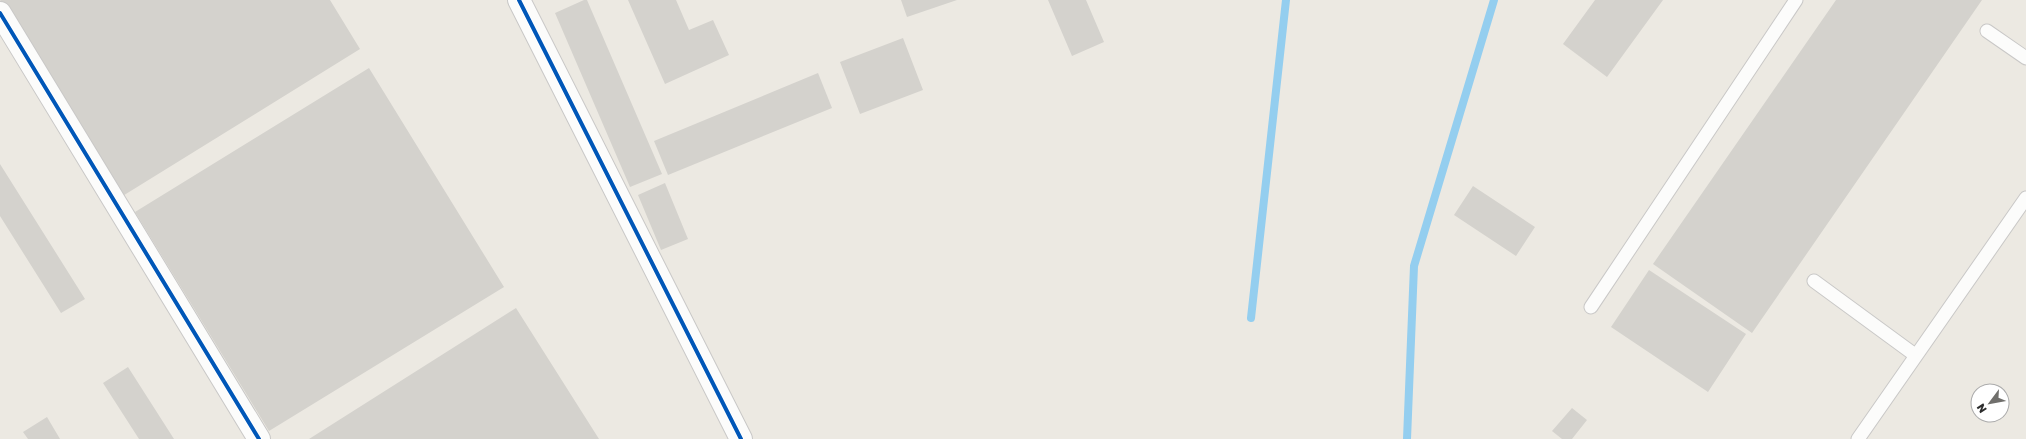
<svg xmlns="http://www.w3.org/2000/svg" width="2026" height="439" viewBox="0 0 2026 439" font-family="'Golos Text',sans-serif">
<rect width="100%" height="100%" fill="#ece9e2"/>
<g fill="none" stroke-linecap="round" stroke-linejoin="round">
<path stroke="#94ceef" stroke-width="8" d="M 1251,318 L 1286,0
M 1407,439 L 1414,266 L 1494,0"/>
</g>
<path fill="#d4d2cd" d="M 0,0 L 330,0 L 360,49 L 121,197 Z
M 584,0 L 587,0 L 662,174 L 630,187 L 555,13 Z
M 628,0 L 676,0 L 689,30 L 713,20 L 729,55 L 665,84 Z
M 901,0 L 957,0 L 907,17 Z
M 1048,0 L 1086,0 L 1104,42 L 1072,56 Z
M 1595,0 L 1663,0 L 1607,77 L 1563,44 Z
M 1836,0 L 1982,0 L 1752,333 L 1653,264 Z
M 903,38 L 923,90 L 860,114 L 840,62 Z
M 369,68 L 504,287 L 269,431 L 135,212 Z
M 818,73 L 832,108 L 668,175 L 654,141 Z
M 0,164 L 85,299 L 61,313 L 0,216 Z
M 665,183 L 688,239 L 661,250 L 638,195 Z
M 1473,186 L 1535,227 L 1516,256 L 1454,215 Z
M 1649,270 L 1746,334 L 1708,392 L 1611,327 Z
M 516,308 L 599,439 L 309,439 Z
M 128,367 L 174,439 L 139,439 L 103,383 Z
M 1572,408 L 1587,420 L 1572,439 L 1562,439 L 1552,431 Z
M 47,417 L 60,439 L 28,439 L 23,432 Z"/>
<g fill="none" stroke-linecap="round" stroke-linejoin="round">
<g stroke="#c9c8c7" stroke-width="15">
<path id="service" d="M 1987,31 L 2026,58
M 1814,281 L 1915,355
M 1591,307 L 1796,0
M 1858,439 L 2026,198"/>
</g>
<g stroke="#c9c8c7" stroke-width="24">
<path id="minor" d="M 0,13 L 259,439"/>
</g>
<g stroke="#c9c8c7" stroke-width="24">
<path id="tertiary" d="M 519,0 L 741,439"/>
</g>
<use href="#service" stroke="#fcfcfb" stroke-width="13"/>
<use href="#minor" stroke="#fcfcfb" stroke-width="22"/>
<use href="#tertiary" stroke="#fcfcfb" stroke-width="22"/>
<g stroke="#fff" stroke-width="6">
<path id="cycleway" d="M 519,0 L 741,439
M 0,13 L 259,439"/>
</g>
<use href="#cycleway" stroke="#0057b8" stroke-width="4"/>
</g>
<g transform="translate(1990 403) rotate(238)"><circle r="19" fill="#ffffff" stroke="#ababab"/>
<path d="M0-3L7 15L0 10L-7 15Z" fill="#706f6c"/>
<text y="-6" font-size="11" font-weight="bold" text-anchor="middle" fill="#2d2d2d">N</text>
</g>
</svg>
